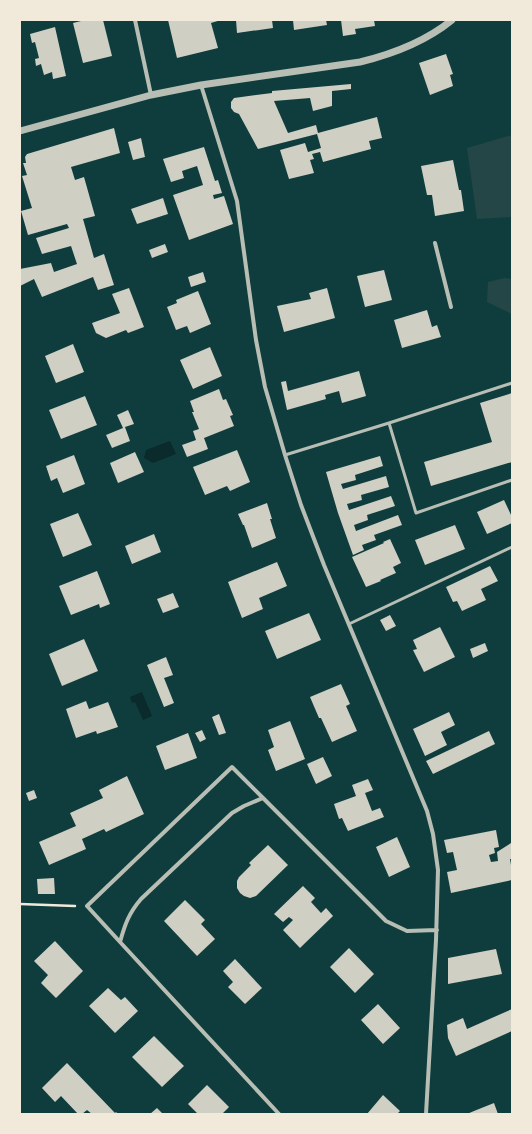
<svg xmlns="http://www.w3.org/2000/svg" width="532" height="1134" viewBox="0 0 532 1134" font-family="Jost,sans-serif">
<rect width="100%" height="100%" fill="#0f3d3e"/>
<path fill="#244646" d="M 512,135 L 512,217 L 477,219 L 467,148 Z
M 505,278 L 512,279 L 512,314 L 487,302 L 488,282 Z"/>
<path fill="#0a2a2b" d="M 170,441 L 176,454 L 153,463 L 144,458 L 146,450 Z
M 142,692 L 152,716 L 143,720 L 135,702 L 132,703 L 130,697 Z"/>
<path fill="#cfcfc3" d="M 85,20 L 103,20 L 112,56 L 83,63 L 73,23 Z
M 168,20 L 221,20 L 211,23 L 218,48 L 177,58 Z
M 236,20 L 272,20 L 273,28 L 237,33 Z
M 293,20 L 326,20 L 327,25 L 294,30 Z
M 341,20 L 374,20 L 375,26 L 355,29 L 356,34 L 343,36 Z
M 55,27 L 66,76 L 53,79 L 52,72 L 44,75 L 41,64 L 36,66 L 35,59 L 39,58 L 35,42 L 32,43 L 30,34 Z
M 446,54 L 453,74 L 450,75 L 453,86 L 430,95 L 419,63 Z
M 351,84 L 351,89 L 332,91 L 332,106 L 313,111 L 310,98 L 274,101 L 288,133 L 316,125 L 318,133 L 377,117 L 382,138 L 369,141 L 371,149 L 323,162 L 320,152 L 312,154 L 314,159 L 310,160 L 314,173 L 289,179 L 280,150 L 305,143 L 308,152 L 321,148 L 317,134 L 258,149 L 239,114 L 234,112 L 231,108 L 231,102 L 234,98 L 272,93 L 272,91 Z
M 114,128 L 120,153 L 71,167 L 75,180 L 84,177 L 95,216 L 83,219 L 94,258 L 104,254 L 114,285 L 98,290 L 93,277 L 42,297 L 34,279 L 20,286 L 20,269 L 51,263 L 54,272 L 77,264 L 71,246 L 42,254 L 36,238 L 69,228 L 67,224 L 28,235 L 21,211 L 32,208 L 22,176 L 27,175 L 23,163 L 26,163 L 25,157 L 27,154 Z
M 141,138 L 145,157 L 133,160 L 128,142 Z
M 204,147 L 215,181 L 218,180 L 222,193 L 213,195 L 214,199 L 224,196 L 233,224 L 189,240 L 173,195 L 203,185 L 197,166 L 182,171 L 184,178 L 171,182 L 163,159 Z
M 453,160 L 459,190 L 461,190 L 464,211 L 435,216 L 432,195 L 427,195 L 421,166 Z
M 163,198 L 168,214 L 137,224 L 131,209 Z
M 165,244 L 168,252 L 152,258 L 149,250 Z
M 384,270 L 392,300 L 365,307 L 357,276 Z
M 203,272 L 206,282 L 191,287 L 188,277 Z
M 129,288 L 144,327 L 128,333 L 126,330 L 106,338 L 96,333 L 92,323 L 120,313 L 112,294 Z
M 327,288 L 335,318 L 284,332 L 277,306 L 311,299 L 309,293 Z
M 198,291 L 211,324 L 190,333 L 187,326 L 176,330 L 167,307 L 177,303 L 176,300 Z
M 427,310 L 432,327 L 437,325 L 441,337 L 402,348 L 394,320 Z
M 73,344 L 84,372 L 56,383 L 45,356 Z
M 210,347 L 222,376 L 193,389 L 180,360 Z
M 359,371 L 366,396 L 342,403 L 339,391 L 325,395 L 326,399 L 287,410 L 281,382 L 286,381 L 288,391 Z
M 219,389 L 223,400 L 226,399 L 233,415 L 230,416 L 234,426 L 204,438 L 208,449 L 187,457 L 182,445 L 196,440 L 193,431 L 199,429 L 192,412 L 194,412 L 190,401 Z
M 512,393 L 512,462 L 431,486 L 424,462 L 492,442 L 480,403 Z
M 85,396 L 97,425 L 61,439 L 49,410 Z
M 128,410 L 134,424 L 125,427 L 130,441 L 112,448 L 106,435 L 123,428 L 117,415 Z
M 237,450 L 250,482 L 230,491 L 227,486 L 205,495 L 193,467 Z
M 135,452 L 144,472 L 118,483 L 110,463 Z
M 74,455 L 85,484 L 63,493 L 57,478 L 51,481 L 46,466 Z
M 380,456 L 383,466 L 355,475 L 356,480 L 341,484 L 343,489 L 386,476 L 389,487 L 361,495 L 362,500 L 347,504 L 349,510 L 391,496 L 395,506 L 367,515 L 368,520 L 354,525 L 356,531 L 398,515 L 402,525 L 374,535 L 376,540 L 362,545 L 364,550 L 353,555 L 338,513 L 326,472 Z
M 504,500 L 512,517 L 512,523 L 487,534 L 477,512 Z
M 267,503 L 272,519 L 270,519 L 276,538 L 252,548 L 244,525 L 243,525 L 238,514 Z
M 78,513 L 92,545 L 63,557 L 50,524 Z
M 455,525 L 465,549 L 425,565 L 415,540 Z
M 154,534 L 161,552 L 132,564 L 125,546 Z
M 390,539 L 401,563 L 393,567 L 396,573 L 380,580 L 381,581 L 366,587 L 352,557 L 384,543 L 383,542 Z
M 277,562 L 287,586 L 259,598 L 263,609 L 242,618 L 228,582 Z
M 490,566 L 498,581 L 481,589 L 486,600 L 462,611 L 457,601 L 453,602 L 446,587 Z
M 97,571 L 110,604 L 100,608 L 99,604 L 71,615 L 59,586 Z
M 173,593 L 179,607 L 163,613 L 157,599 Z
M 309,613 L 321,640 L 277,659 L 265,631 Z
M 390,615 L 396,626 L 386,631 L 380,620 Z
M 440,627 L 455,657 L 424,672 L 413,650 L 417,649 L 413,640 Z
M 84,639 L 98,671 L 62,686 L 49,654 Z
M 485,643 L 488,651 L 473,658 L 470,649 Z
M 166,657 L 173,675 L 164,678 L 174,703 L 164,707 L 147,665 Z
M 341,684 L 350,704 L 346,706 L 357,731 L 332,742 L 321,718 L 319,718 L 310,697 Z
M 86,701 L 89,709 L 108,702 L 118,727 L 97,734 L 96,731 L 76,738 L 66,709 Z
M 449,712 L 455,725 L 441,732 L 447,745 L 425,756 L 413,729 Z
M 219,714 L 226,733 L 219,735 L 212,717 Z
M 290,721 L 305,759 L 276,771 L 268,750 L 274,747 L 268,730 Z
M 202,730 L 206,739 L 200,742 L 195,733 Z
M 489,731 L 495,744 L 433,774 L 426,761 Z
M 188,733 L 197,758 L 165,770 L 156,746 Z
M 323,757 L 332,776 L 316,784 L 307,764 Z
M 127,776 L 144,814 L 106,832 L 104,829 L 82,839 L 86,849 L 49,865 L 39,842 L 76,826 L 70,813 L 103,798 L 99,790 Z
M 368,779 L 373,790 L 365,793 L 372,811 L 380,808 L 384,817 L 348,831 L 342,818 L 339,819 L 334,804 L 356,796 L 352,785 Z
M 34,790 L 37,798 L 29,801 L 26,793 Z
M 496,830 L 499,847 L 494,848 L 495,853 L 489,855 L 491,862 L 498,861 L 497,852 L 511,843 L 512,845 L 512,859 L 510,859 L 512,871 L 512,880 L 451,893 L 447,872 L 457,870 L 453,852 L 447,853 L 444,840 Z
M 397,837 L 410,867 L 389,877 L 376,847 Z
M 268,845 L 288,865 L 256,896 L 250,898 L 244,896 L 240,893 L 237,888 L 237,881 L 239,877 L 251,865 L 249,863 Z
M 54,878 L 55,894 L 38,894 L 37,879 Z
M 303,886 L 315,898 L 311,902 L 321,913 L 326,908 L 333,916 L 300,948 L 283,930 L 293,920 L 289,917 L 283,922 L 274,914 Z
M 185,900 L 205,920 L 201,924 L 215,939 L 197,956 L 164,921 Z
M 55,941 L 83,971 L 56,998 L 41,983 L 48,975 L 34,961 Z
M 349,948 L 374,974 L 355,993 L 330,967 Z
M 496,949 L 502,974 L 448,984 L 448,958 Z
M 235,959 L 262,988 L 245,1004 L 228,987 L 233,982 L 223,971 Z
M 108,988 L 121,1000 L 125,997 L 138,1011 L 115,1033 L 89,1006 Z
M 378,1004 L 400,1028 L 383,1044 L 361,1020 Z
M 512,1009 L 512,1031 L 456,1056 L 448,1038 L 447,1025 L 463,1018 L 467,1029 Z
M 154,1036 L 184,1066 L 162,1087 L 132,1057 Z
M 67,1063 L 115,1113 L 116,1112 L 118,1114 L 92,1114 L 87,1110 L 82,1114 L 78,1114 L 61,1096 L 55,1102 L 42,1088 Z
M 207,1085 L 229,1107 L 222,1114 L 198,1114 L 188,1104 Z
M 383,1095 L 400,1111 L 397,1114 L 367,1114 Z
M 494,1103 L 498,1114 L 467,1114 L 474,1111 Z
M 157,1108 L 163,1114 L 150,1114 Z"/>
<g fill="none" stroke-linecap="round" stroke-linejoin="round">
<path stroke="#f1e9da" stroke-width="2.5" d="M 20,904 L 75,906"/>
<path stroke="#b8beb3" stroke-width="3" d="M 389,423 L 416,513 L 512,480
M 285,455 L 389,423 L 512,383
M 349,624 L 512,547"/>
<path stroke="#b8beb3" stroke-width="4" d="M 135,20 L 151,95
M 201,85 L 237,201 L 256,340 L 265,387 L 285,455 L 301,505 L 324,565 L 427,811 L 433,834 L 438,870 L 436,940 L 426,1114
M 435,243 L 451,307
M 120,942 L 87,906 L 232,767 L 263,798
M 279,1114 L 120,942 C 125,924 129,913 141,899 L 232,813 L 244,806 L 263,798 L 386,921 L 407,931 L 437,930"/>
<path stroke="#b8beb3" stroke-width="7" d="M 20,131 L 151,95 L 201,85 L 360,62 C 393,54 425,42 452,20"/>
</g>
<rect width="532" height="1134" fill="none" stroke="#f1e9da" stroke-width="42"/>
</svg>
